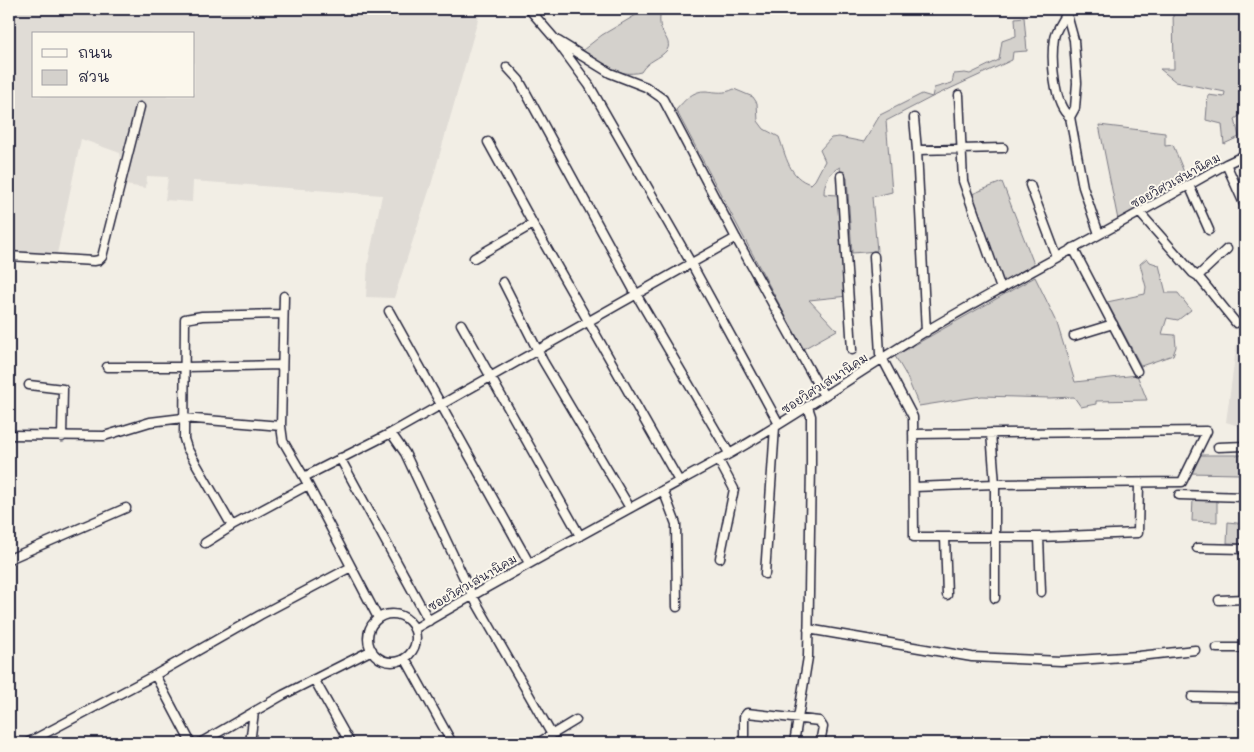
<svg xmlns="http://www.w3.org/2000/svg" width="1254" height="752" viewBox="0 0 1254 752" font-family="Mali,'Playpen Sans Thai',sans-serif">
<rect width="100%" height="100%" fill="#f2eee5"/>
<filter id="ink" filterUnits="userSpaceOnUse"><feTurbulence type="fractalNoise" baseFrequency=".02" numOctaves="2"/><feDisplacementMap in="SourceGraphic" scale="10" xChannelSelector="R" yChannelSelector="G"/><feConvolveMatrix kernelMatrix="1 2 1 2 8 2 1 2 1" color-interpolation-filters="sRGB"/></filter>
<g filter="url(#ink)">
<path fill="#e0dcd6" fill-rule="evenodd" d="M 9,9 L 481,9 L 431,185 L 394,298 L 366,297 L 368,263 L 382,195 L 193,181 L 192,202 L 165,200 L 168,177 L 147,176 L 146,188 L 125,185 L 120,153 L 81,139 L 57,254 L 9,251 ZM 34,34 L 194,34 L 194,96 L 34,96 Z
M 1238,335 L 1245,337 L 1245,428 L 1226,422 Z"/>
<path fill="#d4d1cc" stroke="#7b7a84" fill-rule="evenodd" d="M 632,9 L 661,9 C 660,15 659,22 661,28 C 663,35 672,43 667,50 C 660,59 648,60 641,72 C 617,78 601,63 583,50 L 602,35 L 636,15 Z
M 1173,9 L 1245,9 L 1245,112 L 1235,119 L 1239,137 L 1224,144 L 1222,124 L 1206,120 L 1208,95 L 1224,97 L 1225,92 L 1176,82 L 1160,69 L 1174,69 Z
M 1024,17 L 1027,51 L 1013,52 L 1012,60 L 932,97 L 886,121 L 892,192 L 872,197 L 877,251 L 852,253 L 847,178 L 841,176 L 848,296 L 809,300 L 837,330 L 803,349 L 676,110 C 684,101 693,90 706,91 C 717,92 724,94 734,89 L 753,97 L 757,103 L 758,121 L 764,129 L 779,137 C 786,156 789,178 811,184 L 815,180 L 825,161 L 820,150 L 831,138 L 839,137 L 864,142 L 880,115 L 922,94 L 932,97 L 934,88 L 952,83 L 954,74 L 965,73 L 970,74 L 999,60 L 1002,41 L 1016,36 L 1015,18 ZM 840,167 L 841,176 L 839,177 L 837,195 L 824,194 C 824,182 829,172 840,167 Z
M 1099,125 L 1165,133 L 1165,146 L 1173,145 L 1188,182 L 1118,220 Z
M 1002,182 L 1034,264 L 1003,282 L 972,194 Z
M 1147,258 L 1150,262 L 1159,265 L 1166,293 L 1178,293 L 1191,310 L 1178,320 L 1167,318 L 1162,334 L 1175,335 L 1176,347 L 1173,355 L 1141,366 L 1107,302 L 1145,294 L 1146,287 L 1140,264 Z
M 1035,277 L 1056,320 L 1075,382 L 1137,375 L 1147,400 L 1096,401 L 1096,404 L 1081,407 L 1074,397 L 1050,398 L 982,396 L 919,406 L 906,375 L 895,356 Z
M 1200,455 L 1245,455 L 1245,494 L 1239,494 L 1239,474 L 1189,473 Z
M 1193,499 L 1217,499 L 1217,522 L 1192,521 Z
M 1228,522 L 1245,524 L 1245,544 L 1227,543 Z"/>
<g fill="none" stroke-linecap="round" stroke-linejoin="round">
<g stroke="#22223b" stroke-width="11">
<path id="minor" d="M 529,9 L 555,39 L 589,85 L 691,263 L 779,424
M 1066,11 L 1074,40 L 1077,83 L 1075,108 L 1070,117
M 1066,13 C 1062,21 1055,30 1054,38 C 1051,58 1053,105 1070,117 L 1083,187 L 1099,234
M 558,41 L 610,73 L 646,87 L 663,99 L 736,238 L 824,396
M 507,67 L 519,80 L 636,294 L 729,453
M 959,95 L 963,181 L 1001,289
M 914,118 L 917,150
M 488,142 L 533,224 L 679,481
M 1226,164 L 1245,206
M 841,176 L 852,350
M 1030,185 L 1057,257
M 1189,185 L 1209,230
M 1140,213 L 1193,273 L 1198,276 L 1236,323
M 1073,248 L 1137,371
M 9,256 L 94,261 L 99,260 L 102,257 L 140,107
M 874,256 L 880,354 L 913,417 L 914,537 L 1039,537 L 1138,533 L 1139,483
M 474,258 L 533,224
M 1198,276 L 1227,249
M 503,282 L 543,361 L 630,508
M 284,296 L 281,426 L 283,441 L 304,477 L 378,618
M 389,311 L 529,563
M 461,324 L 580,536
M 926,332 L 917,150 L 1003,148
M 1074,336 L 1113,324
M 107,367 L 185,367 L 281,365
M 29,385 L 63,389 L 62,437
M 391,433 L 405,453 L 472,595 L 552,735
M 991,433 L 995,484 L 995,598
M 913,434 L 1207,431 L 1182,482 L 995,484 L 914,487
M 9,435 L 104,436 L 150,422 L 183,418 L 281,426
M 1218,447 L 1245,446
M 340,458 L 429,621
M 718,459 L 734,489 L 720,558
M 304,477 L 391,433 L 736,238
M 663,490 L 676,524 L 677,607
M 1179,495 L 1245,497
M 232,526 L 187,448 L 184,439 L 185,319 L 202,316 L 283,314
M 945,537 L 947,595
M 1039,537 L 1041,592
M 205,543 L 232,526 L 308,485
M 1197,548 L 1245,549
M 9,559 L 126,508
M 765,574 L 775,427
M 1219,600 L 1245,599
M368 638a24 24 0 1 1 48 0a24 24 0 1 1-48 0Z
M 414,629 C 519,568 625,511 731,453 C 798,415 860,371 926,331 C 1025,273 1127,221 1226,164 L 1245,155
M 808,629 L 972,657 L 1061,661 L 1139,656 L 1195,650
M 1217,648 L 1245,648
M 405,658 L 452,743
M 155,675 L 191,743
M 314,679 L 350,743
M 1192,697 L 1245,698
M 27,743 L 155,675 L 260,615 L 351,567
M 200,743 L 283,695 L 372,650
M 250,743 L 254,712
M 538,743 L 576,720
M 744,743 L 744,717 L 747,713 L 819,721 L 823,727 L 820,743
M 794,743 L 808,657 L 811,464 L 811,416 L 808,407"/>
</g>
<use href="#minor" stroke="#fbf7ec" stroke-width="8"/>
</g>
</g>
<g text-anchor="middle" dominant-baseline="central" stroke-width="4" stroke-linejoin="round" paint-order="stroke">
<g font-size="12" fill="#22223b" stroke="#fbf7ec">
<text transform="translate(1175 180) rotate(-29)">ซอยวิศวเสนานิคม</text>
<text transform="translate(824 383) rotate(-33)">ซอยวิศวเสนานิคม</text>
<text transform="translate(472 582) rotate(-30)">ซอยวิศวเสนานิคม</text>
</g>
</g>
<rect width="1254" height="752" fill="none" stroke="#fbf7ec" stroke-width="30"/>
<rect x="15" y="15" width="1224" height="722" fill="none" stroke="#22223b" stroke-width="2" filter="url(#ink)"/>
<rect x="32" y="32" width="162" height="65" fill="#fbf7ec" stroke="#a4a2a5"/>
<rect x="42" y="49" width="25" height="8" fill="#fbf7ec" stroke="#a4a2a5"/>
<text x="78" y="58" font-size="15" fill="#22223b">ถนน</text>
<rect x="42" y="70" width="25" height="15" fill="#d4d1cc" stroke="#a4a2a5"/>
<text x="78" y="82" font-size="15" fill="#22223b">สวน</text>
</svg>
